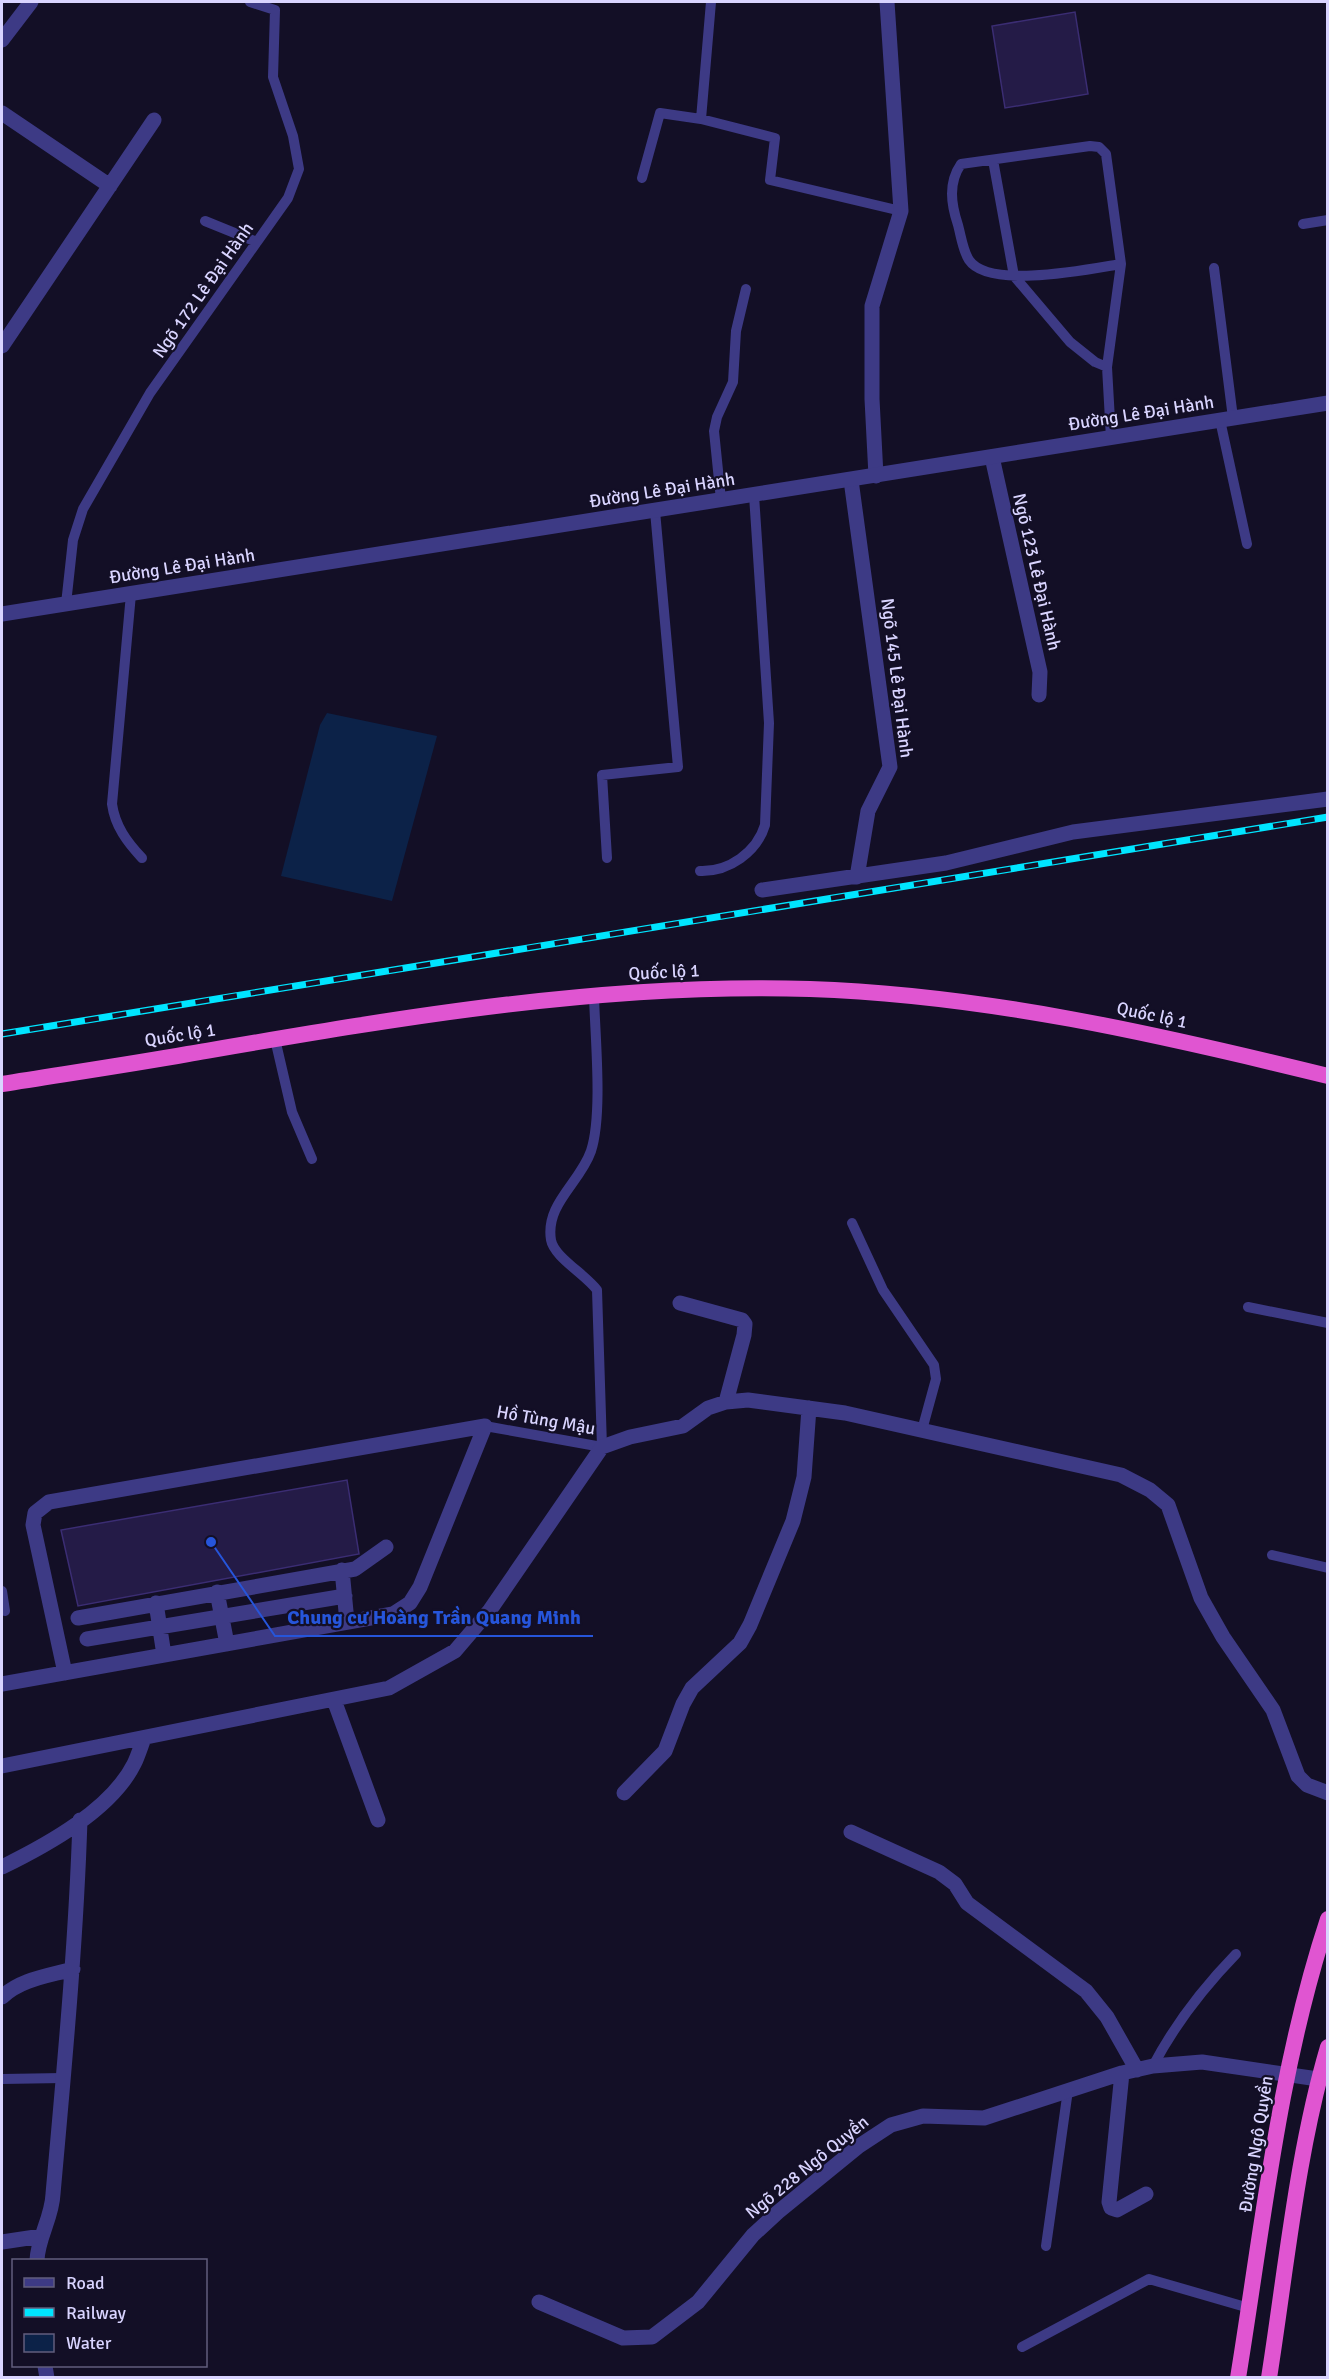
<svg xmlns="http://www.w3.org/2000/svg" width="1329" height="2379" viewBox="0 0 1329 2379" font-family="Signika,sans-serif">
<rect width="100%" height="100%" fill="#130f26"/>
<path fill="#0c2248" d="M 327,713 L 437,736 L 392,901 L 281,876 L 320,725 Z"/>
<path fill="#241b47" stroke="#3b2d73" stroke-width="1.5" d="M 1075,12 L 1088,94 L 1005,108 L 992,26 Z
M 347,1480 L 359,1554 L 78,1606 L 61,1530 Z"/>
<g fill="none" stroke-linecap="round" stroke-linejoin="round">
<path stroke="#3d3a85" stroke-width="10" d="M 701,119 L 711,2
M 993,160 L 1014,276 L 1070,342 L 1095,362 L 1107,367
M 642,178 L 660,113 L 701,119 L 775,138 L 770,180 L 901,211
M 205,221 L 257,242
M 1303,224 L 1328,220
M 1214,268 L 1233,418
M 1220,420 L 1247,544
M 1111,438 L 1107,367 L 1121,264 L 1106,154 L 1099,147 L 1090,146 L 961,164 C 948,183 951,204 958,225 C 961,236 963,251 969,260 C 989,290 1090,269 1121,264
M 721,500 L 714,431 L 717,417 L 733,382 L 736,331 L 746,289
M 131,594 L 112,804 C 115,826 127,842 142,858
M 66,604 L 73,540 L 83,509 L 150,393 L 288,198 L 299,169 L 293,136 L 273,77 L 275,10 L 250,2
M 607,858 L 602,775 L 678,767 L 655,511
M 700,871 C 729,872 757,852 765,825 L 769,723 L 754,495
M 275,1039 L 292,1112 L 312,1159
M 852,1223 L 883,1290 L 934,1365 L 936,1379 L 922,1430
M 1248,1307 L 1328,1323
M 485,1426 L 602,1447 L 597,1290 C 585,1274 554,1257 551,1240 C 545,1204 580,1183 591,1151 C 603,1114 595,1036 594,996
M 1272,1555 L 1328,1568
M 2,1591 L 5,1611
M 1153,2066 C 1175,2024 1203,1988 1236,1954
M 2,2079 L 63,2078
M 1046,2246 L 1068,2090
M 1022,2347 L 1149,2279 L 1249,2308"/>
<path stroke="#3d3a85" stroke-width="15" d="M 2,113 L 110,186
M 2,346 L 154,120
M 992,457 L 1040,672 L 1039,695
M 876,476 L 872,399 L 872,306 L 901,211 L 887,2
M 851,480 L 890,767 L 868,811 L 857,877
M 762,890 L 946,863 L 1073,832 L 1328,799
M 680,1303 L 742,1320 L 745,1324 L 744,1335 L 726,1402
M 342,1570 L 347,1622
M 217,1592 L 227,1644
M 156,1603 L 164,1655
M 78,1618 L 355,1569 L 386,1547
M 87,1639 L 345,1596
M 65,1673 L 33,1525 L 35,1513 L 49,1502 L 485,1426
M 2,1684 L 393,1614 L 410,1603 L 420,1587 L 485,1426
M 334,1700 L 378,1820
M 2,1766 L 389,1688 L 455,1651 L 490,1610 L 602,1447 L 630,1437 L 683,1426 L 708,1408 L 726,1402 L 748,1400 L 845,1413 L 1121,1475 L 1150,1490 L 1168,1505 L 1201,1598 L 1223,1637 L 1273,1710 L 1298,1776 L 1307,1785 L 1328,1793
M 624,1793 L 665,1751 L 683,1704 L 692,1688 L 740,1643 L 750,1625 L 793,1521 L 804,1477 L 809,1408
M 851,1832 L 939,1872 L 955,1884 L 967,1903 L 1086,1991 L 1107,2017 L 1137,2070
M 2,1867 C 47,1845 111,1810 134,1764 C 138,1756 141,1746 144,1738
M 2,1997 C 21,1979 48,1976 73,1969
M 1122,2073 L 1109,2202 L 1111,2208 L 1117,2210 L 1146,2194
M 2,2242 L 42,2236
M 37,2260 C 38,2237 52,2218 53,2194 C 64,2070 76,1945 80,1820
M 539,2302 L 623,2338 L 652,2337 L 698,2302 L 753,2235 L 778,2212 L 859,2146 L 891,2125 L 923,2116 L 984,2118 L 1122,2073 L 1153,2066 L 1202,2062 L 1318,2079
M 45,2366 L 47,2378"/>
<path stroke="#3d3a85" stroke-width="15" d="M 2,40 L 31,2
M 2,614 L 1328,403"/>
<path stroke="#e055d1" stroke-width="16" d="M 2,1084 C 64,1074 126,1065 188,1054 C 393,1019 601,982 810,989 C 986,995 1157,1034 1328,1076
M 1238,2378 C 1263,2224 1279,2067 1328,1919
M 1269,2378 C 1286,2270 1297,2152 1328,2047"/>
<g stroke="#00e5ff" stroke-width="7">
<path id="rail" d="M 2,1034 L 1328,817"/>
</g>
<use href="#rail" stroke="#130f26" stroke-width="4.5" stroke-dasharray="14" stroke-linecap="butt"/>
</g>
<g text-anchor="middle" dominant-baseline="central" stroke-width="4.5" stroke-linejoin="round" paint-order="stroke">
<g font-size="18" fill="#d9d4ff" stroke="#130f26">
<text transform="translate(203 290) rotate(-55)">Ngõ 172 Lê Đại Hành</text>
<text transform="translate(1141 413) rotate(-9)">Đường Lê Đại Hành</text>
<text transform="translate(662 490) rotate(-9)">Đường Lê Đại Hành</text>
<text transform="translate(182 566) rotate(-9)">Đường Lê Đại Hành</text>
<text transform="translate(1037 572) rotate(77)">Ngõ 123 Lê Đại Hành</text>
<text transform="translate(897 678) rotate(83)">Ngõ 145 Lê Đại Hành</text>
<text transform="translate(664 972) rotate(-3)">Quốc lộ 1</text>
<text transform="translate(1152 1015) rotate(12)">Quốc lộ 1</text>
<text transform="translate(180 1035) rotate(-9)">Quốc lộ 1</text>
<text transform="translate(546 1420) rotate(10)">Hồ Tùng Mậu</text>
<text transform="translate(1256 2144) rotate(-81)">Đường Ngô Quyền</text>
<text transform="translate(807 2167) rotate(-39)">Ngõ 228 Ngô Quyền</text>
</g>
</g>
<path fill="none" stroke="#2655da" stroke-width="2" d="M211 1542L275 1636H593"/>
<circle fill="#2655da" stroke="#130f26" stroke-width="2" cx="211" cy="1542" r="6"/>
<g font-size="20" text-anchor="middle" font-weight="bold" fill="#2655da" stroke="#130f26" stroke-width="4.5" stroke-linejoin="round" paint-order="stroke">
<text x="434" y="1624">Chung cư Hoàng Trần Quang Minh</text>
</g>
<rect width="1329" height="2379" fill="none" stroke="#d9d4ff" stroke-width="6"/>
<rect x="12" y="2259" width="195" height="108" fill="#130f26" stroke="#625e7d" stroke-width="1.5"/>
<rect x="24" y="2278" width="30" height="9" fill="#3d3a85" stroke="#625e7d" stroke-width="1.5"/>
<text x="66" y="2289" font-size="18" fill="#d9d4ff">Road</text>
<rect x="24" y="2308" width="30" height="9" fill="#00e5ff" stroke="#625e7d" stroke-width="1.5"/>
<text x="66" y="2319" font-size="18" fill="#d9d4ff">Railway</text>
<rect x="24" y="2334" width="30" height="18" fill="#0c2248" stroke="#625e7d" stroke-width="1.5"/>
<text x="66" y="2349" font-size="18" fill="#d9d4ff">Water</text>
</svg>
